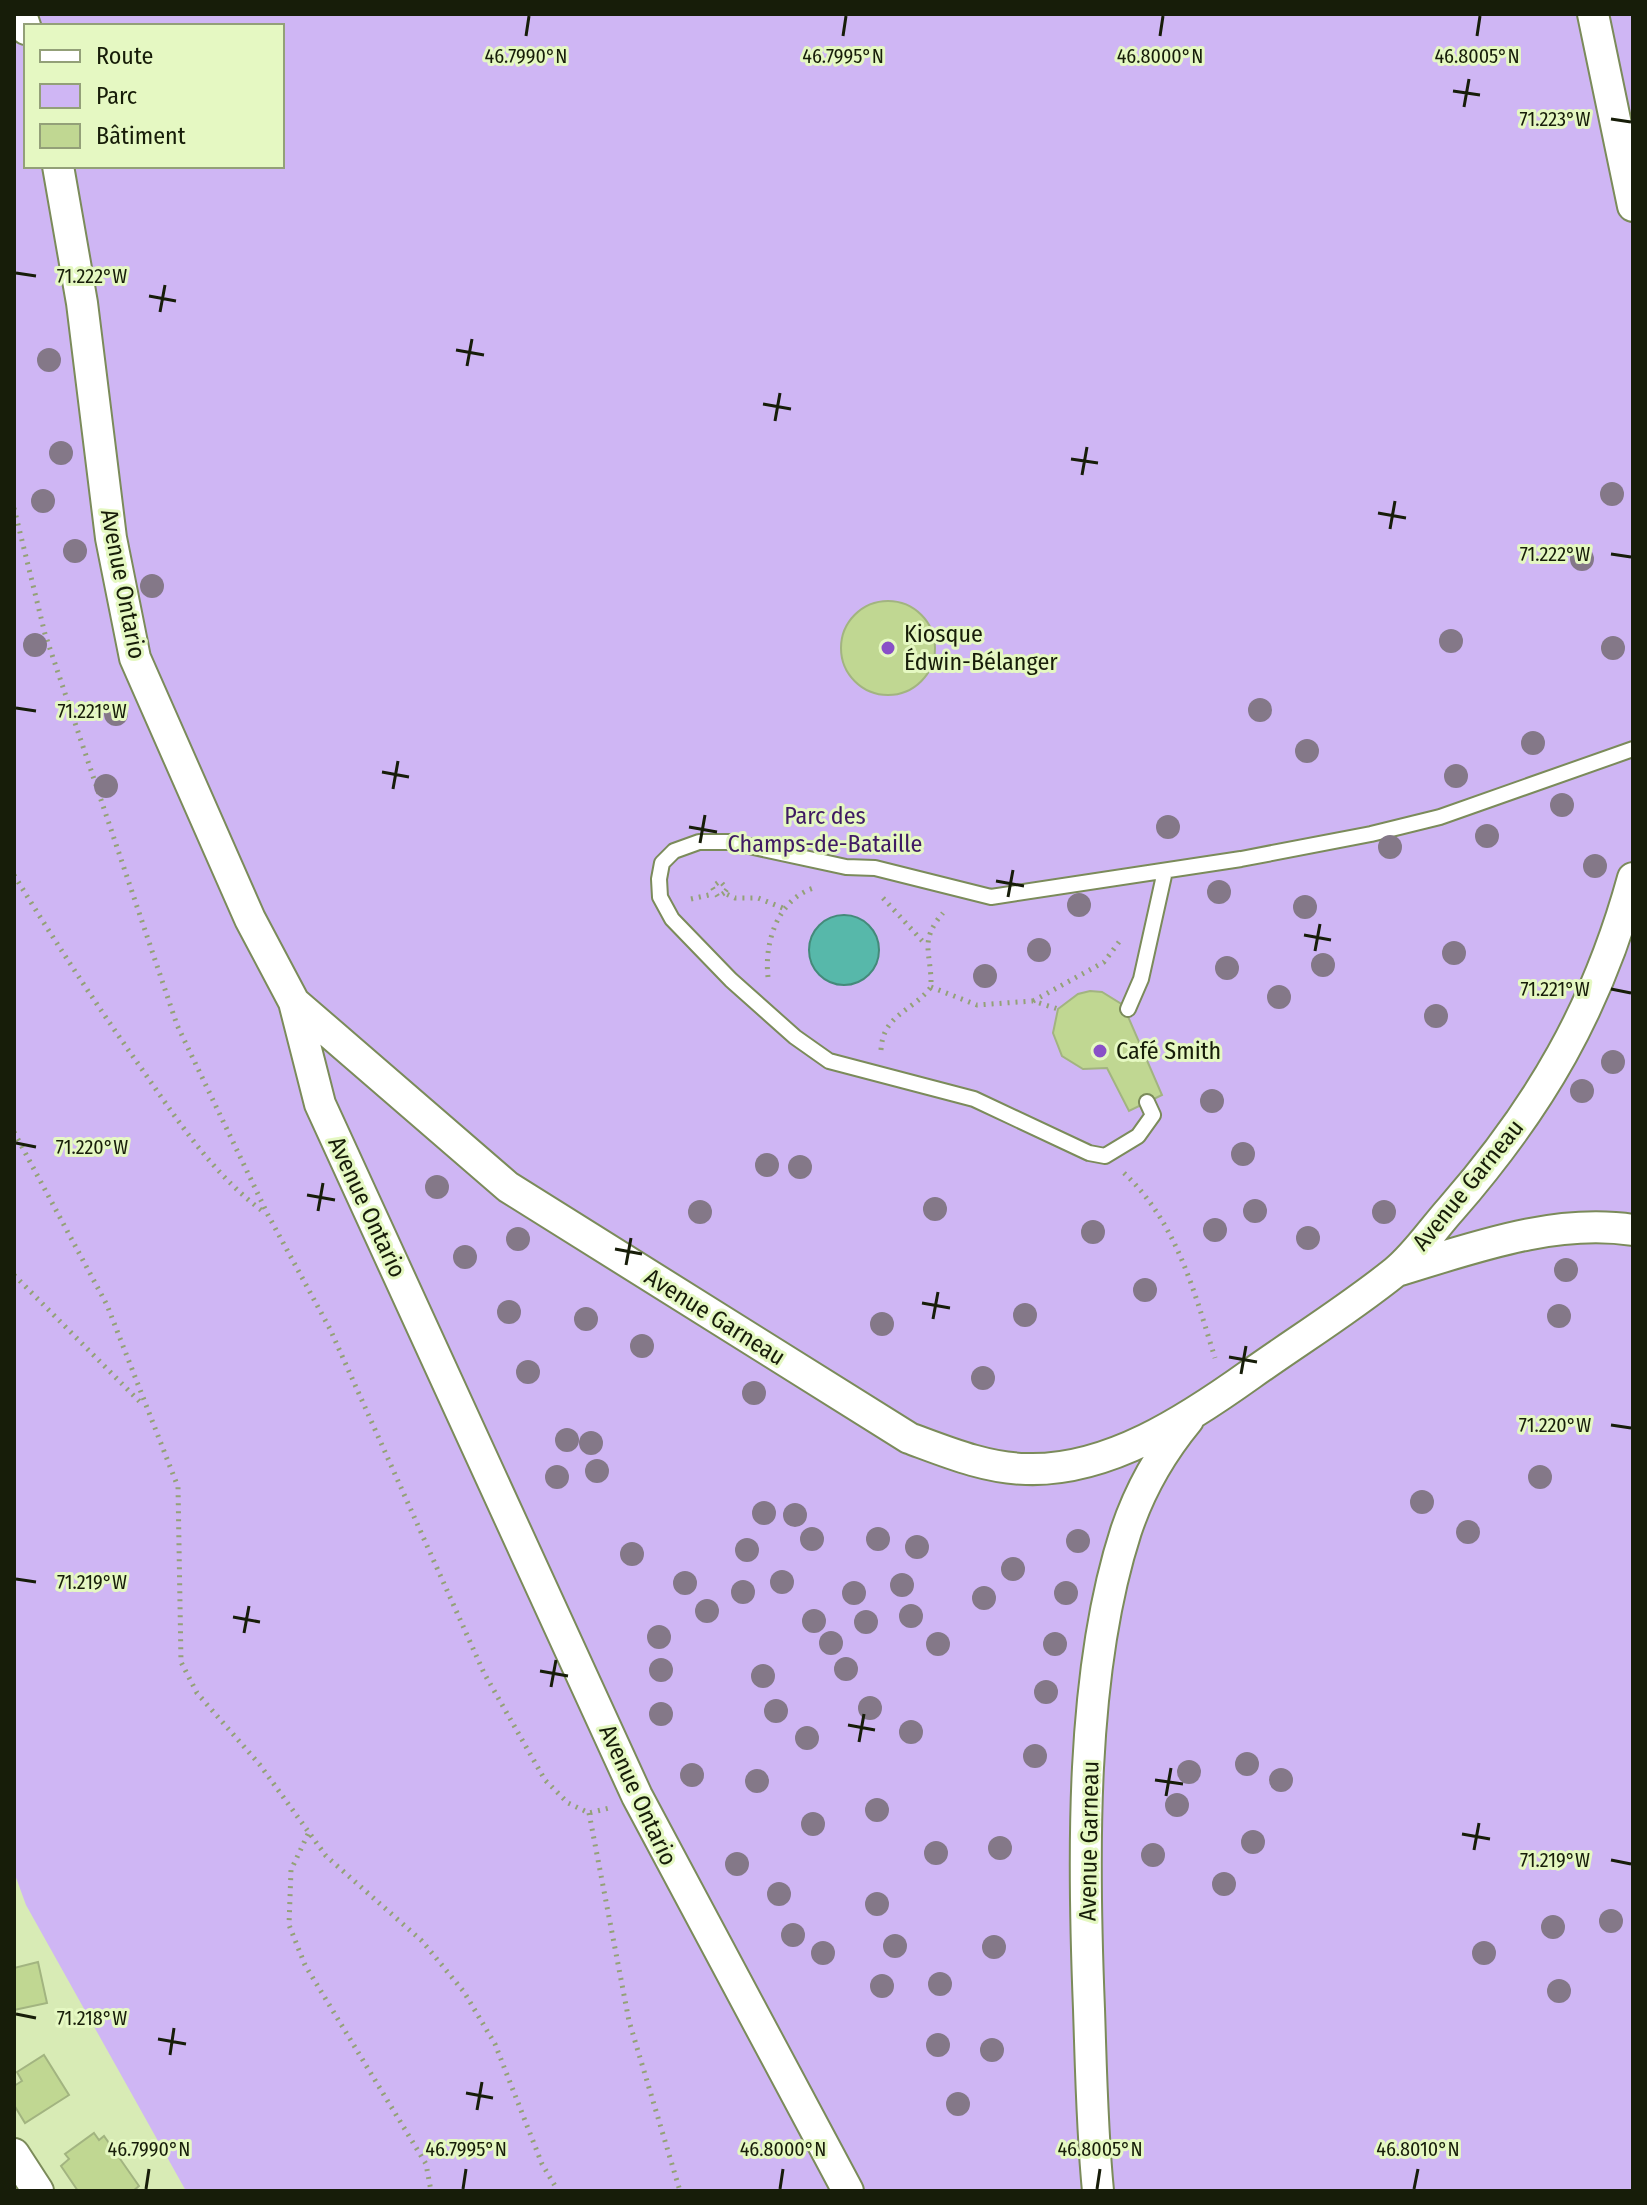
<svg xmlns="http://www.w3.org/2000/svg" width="1647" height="2205" viewBox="0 0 1647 2205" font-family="'Fira Sans Condensed',sans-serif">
<rect width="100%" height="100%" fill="#d8ebb5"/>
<path fill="#cfb6f4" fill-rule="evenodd" d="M 14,14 L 1633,14 L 1633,2191 L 186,2191 L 26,1905 L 14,1872 ZM 26,26 L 282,26 L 282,166 L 26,166 Z"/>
<path fill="#57b8aa" stroke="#448a7a" stroke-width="2" d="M809 950a35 35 0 1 1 70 0a35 35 0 1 1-70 0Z"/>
<path fill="#c0d792" stroke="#a2b480" stroke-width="2" d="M841 648a47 47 0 1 1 94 0a47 47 0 1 1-94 0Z
M 1090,991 L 1102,992 L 1123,1005 L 1162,1095 L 1129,1111 L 1107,1068 L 1083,1069 L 1062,1056 L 1053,1033 L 1058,1009 L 1078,994 Z
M 38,1962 L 47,2003 L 14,2010 L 14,1968 Z
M 44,2055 L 69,2095 L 25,2123 L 14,2105 L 14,2086 L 22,2081 L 17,2072 Z
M 94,2133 L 99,2140 L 104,2136 L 139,2186 L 133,2191 L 78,2191 L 61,2166 L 69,2159 L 65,2154 Z"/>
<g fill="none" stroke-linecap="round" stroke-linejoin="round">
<g stroke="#7b8b5a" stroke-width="18">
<path id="lane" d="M 1128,1009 L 1141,979 L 1165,871
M 1147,1102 L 1153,1115 L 1138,1136 L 1105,1156 L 1089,1153 L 974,1099 L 829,1061 L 795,1037 L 731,980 L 672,919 L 660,897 L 659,879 L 662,863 L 674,851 L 699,842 L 731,842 L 846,867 L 875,868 L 991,897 L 1241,859 L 1371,834 L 1440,817 L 1633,749"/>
</g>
<g stroke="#7b8b5a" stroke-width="34">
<path id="street" d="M 21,14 L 26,29
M 1593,14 L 1633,206
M 58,166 L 82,303 L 111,538 L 135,658 L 250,919 L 294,1002 L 320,1104 L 637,1796 L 848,2191
M 294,1002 L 508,1187 L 909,1438 C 947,1452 985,1468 1026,1469 C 1108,1472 1188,1419 1251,1374 C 1299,1340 1349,1309 1395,1272 C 1416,1255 1433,1229 1451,1209 C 1540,1107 1597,1009 1633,878
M 1397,1271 C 1473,1248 1554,1218 1633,1230
M 14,2154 L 38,2191
M 1098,2191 C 1092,2130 1091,2069 1089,2009 C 1083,1860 1080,1673 1126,1531 C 1140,1489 1160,1454 1188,1420"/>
</g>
<path stroke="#93a177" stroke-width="5" stroke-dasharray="2 6" stroke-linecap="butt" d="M 14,508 L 45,634 L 177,1025 L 268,1215 L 330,1329 L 484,1673 L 545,1780 L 568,1803 L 589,1813 L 609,1808
M 14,875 C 54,940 95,1003 139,1065 C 176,1118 212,1174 265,1213
M 724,893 L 718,897 L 712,887 L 720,881 L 727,889 L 724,893 L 735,898 L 758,898 L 783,908
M 883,898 L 926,945
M 691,899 L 713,894
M 768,977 C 764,942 778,899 814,888
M 931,987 L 977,1005 L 1033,1001 L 1058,1009
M 1033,1001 L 1104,962 L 1122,938
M 881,1050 C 883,1014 912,1012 931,987 C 932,953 918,942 943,913
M 14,1132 L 107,1305 L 178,1487 L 181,1662 L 197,1693 L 260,1765 L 326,1856 L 422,1941 L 464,1992 L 495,2044 L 542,2164 L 558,2191
M 1124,1173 C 1177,1223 1194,1291 1215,1358
M 14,1275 L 143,1405
M 589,1813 L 629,2021 L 680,2191
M 308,1834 L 291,1870 L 289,1925 L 305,1965 L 426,2164 L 431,2191"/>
<use href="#lane" stroke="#fff" stroke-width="14"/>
<use href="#street" stroke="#fff" stroke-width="30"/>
</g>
<g fill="#847888">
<circle cx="49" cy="360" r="12"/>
<circle cx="61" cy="453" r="12"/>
<circle cx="1612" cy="494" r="12"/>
<circle cx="43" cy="501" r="12"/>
<circle cx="75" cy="551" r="12"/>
<circle cx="1582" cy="559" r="12"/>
<circle cx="152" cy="586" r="12"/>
<circle cx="1451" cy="641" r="12"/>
<circle cx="35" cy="645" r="12"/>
<circle cx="1613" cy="648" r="12"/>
<circle cx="1260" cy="710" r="12"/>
<circle cx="116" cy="714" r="12"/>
<circle cx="1533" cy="743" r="12"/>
<circle cx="1307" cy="751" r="12"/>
<circle cx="1456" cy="776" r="12"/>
<circle cx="106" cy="786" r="12"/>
<circle cx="1562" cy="805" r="12"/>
<circle cx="1168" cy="827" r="12"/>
<circle cx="1487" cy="836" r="12"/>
<circle cx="1390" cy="847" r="12"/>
<circle cx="1595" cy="866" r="12"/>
<circle cx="1219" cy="892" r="12"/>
<circle cx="1079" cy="905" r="12"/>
<circle cx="1305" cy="907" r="12"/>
<circle cx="1039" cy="950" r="12"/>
<circle cx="1454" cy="953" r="12"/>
<circle cx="1323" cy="965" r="12"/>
<circle cx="1227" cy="968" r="12"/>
<circle cx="985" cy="976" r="12"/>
<circle cx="1279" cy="997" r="12"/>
<circle cx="1436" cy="1016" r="12"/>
<circle cx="1613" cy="1062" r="12"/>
<circle cx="1582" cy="1091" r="12"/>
<circle cx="1212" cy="1101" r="12"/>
<circle cx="1243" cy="1154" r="12"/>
<circle cx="767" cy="1165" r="12"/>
<circle cx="800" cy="1167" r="12"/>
<circle cx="437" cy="1187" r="12"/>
<circle cx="935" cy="1209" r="12"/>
<circle cx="1255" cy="1211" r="12"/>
<circle cx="700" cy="1212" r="12"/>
<circle cx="1384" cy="1212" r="12"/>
<circle cx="1215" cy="1230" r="12"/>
<circle cx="1093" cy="1232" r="12"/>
<circle cx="1308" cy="1238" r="12"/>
<circle cx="518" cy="1239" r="12"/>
<circle cx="465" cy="1257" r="12"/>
<circle cx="1566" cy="1270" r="12"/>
<circle cx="1145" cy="1290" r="12"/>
<circle cx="509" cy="1312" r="12"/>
<circle cx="1025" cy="1315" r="12"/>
<circle cx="1559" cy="1316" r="12"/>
<circle cx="586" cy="1319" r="12"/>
<circle cx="882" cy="1324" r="12"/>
<circle cx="642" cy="1346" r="12"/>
<circle cx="528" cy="1372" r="12"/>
<circle cx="983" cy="1378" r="12"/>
<circle cx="754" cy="1393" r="12"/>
<circle cx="567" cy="1440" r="12"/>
<circle cx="591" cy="1443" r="12"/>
<circle cx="597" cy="1471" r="12"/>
<circle cx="557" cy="1477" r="12"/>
<circle cx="1540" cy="1477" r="12"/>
<circle cx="1422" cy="1502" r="12"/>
<circle cx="764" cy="1513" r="12"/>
<circle cx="795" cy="1515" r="12"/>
<circle cx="1468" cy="1532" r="12"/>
<circle cx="812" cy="1539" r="12"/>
<circle cx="878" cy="1539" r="12"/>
<circle cx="1078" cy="1541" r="12"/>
<circle cx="917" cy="1547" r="12"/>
<circle cx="747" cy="1550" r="12"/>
<circle cx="632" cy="1554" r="12"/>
<circle cx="1013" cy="1569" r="12"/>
<circle cx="782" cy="1582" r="12"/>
<circle cx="685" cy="1583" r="12"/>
<circle cx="902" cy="1585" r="12"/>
<circle cx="743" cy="1592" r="12"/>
<circle cx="854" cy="1593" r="12"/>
<circle cx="1066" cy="1593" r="12"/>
<circle cx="984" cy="1598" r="12"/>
<circle cx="707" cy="1611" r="12"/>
<circle cx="911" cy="1616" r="12"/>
<circle cx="814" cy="1621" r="12"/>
<circle cx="866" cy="1622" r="12"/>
<circle cx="659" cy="1637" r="12"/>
<circle cx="831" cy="1643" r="12"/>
<circle cx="938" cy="1644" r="12"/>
<circle cx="1055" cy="1644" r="12"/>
<circle cx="846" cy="1669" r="12"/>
<circle cx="661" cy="1670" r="12"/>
<circle cx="763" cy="1676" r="12"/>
<circle cx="1046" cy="1692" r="12"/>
<circle cx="870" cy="1708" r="12"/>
<circle cx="776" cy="1711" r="12"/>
<circle cx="661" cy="1714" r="12"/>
<circle cx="911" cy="1732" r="12"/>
<circle cx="807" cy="1738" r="12"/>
<circle cx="1035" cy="1756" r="12"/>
<circle cx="1247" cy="1764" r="12"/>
<circle cx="1189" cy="1772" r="12"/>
<circle cx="692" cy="1775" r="12"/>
<circle cx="1281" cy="1780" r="12"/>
<circle cx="757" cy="1781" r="12"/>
<circle cx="1177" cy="1805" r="12"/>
<circle cx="877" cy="1810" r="12"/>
<circle cx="813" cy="1824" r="12"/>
<circle cx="1253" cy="1842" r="12"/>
<circle cx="1000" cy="1848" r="12"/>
<circle cx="936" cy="1853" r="12"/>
<circle cx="1153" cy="1855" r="12"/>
<circle cx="737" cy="1864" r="12"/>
<circle cx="1224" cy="1884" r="12"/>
<circle cx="779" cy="1894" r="12"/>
<circle cx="877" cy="1904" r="12"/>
<circle cx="1611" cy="1921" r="12"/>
<circle cx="1553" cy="1927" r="12"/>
<circle cx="793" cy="1935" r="12"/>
<circle cx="895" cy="1946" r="12"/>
<circle cx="994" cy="1947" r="12"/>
<circle cx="823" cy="1953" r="12"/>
<circle cx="1484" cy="1953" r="12"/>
<circle cx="940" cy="1984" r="12"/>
<circle cx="882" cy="1986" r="12"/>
<circle cx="1559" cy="1991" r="12"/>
<circle cx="938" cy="2045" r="12"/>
<circle cx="992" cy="2050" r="12"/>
<circle cx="958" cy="2104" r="12"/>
</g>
<path fill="none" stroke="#171d09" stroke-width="3" d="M 526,36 L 529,16M 843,36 L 846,16M 1160,36 L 1163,16M 1477,36 L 1480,16M 1453,91 L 1480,95M 1464,107 L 1469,79M 1611,119 L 1631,122M 16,273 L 36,276M 149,296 L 176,301M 160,312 L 165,285M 456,350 L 484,355M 467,366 L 472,339M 763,404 L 791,409M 775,421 L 780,393M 1071,459 L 1098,463M 1082,475 L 1087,447M 1378,513 L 1406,518M 1390,529 L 1395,501M 1611,554 L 1631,557M 16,708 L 36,711M 382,772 L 409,777M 393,789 L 398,761M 689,827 L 717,832M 700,843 L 705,815M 996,881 L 1024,886M 1008,897 L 1013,870M 1304,935 L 1331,940M 1315,951 L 1320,924M 1611,989 L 1631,993M 16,1143 L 36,1147M 307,1195 L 335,1200M 318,1211 L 323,1183M 615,1249 L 642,1254M 626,1265 L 631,1238M 922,1303 L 950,1308M 933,1319 L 938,1292M 1229,1357 L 1257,1362M 1241,1374 L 1246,1346M 1611,1425 L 1631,1428M 16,1579 L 36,1582M 233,1617 L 260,1622M 244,1633 L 249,1606M 540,1671 L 568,1676M 551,1687 L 556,1660M 848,1725 L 875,1730M 859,1742 L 864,1714M 1155,1780 L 1183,1784M 1166,1796 L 1171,1768M 1462,1834 L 1490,1839M 1474,1850 L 1479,1823M 1611,1860 L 1631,1864M 16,2014 L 36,2018M 158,2039 L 186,2044M 170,2055 L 174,2028M 466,2093 L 493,2098M 477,2110 L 482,2082M 146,2189 L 149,2169M 463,2189 L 466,2169M 780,2189 L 783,2169M 1097,2189 L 1100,2169M 1414,2189 L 1418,2169"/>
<g fill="#8950c7" stroke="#e5f8c2" stroke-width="3">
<circle cx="888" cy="648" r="8"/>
<circle cx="1100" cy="1051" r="8"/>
</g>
<g text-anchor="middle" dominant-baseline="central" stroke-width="6" stroke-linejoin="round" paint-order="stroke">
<g font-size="24" fill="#171d09" stroke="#e5f8c2">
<text transform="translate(123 584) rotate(79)">Avenue Ontario</text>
<text transform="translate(1468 1185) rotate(-51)">Avenue Garneau</text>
<text transform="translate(367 1207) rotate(65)">Avenue Ontario</text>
<text transform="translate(715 1317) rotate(32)">Avenue Garneau</text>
<text transform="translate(638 1795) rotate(65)">Avenue Ontario</text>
<text transform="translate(1089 1841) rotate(-89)">Avenue Garneau</text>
</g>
<g font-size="24" fill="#171d09" stroke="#e5f8c2" text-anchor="start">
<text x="904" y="634">Kiosque<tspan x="904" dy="28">Édwin-Bélanger</tspan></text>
<text x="1116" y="1051">Café Smith</text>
</g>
<g font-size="24" fill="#3f1a63" stroke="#e5f8c2">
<text x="825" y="816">Parc des<tspan x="825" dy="28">Champs-de-Bataille</tspan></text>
</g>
</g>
<g font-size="20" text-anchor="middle" fill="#171d09" stroke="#e5f8c2" stroke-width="6" stroke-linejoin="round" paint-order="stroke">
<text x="526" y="63">46.7990°N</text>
<text x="843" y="63">46.7995°N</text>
<text x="1160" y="63">46.8000°N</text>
<text x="1477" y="63">46.8005°N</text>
<text x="1555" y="126">71.223°W</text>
<text x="92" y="283">71.222°W</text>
<text x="1555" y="561">71.222°W</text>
<text x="92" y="718">71.221°W</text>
<text x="1555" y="996">71.221°W</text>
<text x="92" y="1154">71.220°W</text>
<text x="1555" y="1432">71.220°W</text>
<text x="92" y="1589">71.219°W</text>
<text x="1555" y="1867">71.219°W</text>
<text x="92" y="2025">71.218°W</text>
<text x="149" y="2156">46.7990°N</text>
<text x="466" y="2156">46.7995°N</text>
<text x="783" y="2156">46.8000°N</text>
<text x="1100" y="2156">46.8005°N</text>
<text x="1418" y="2156">46.8010°N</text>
</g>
<rect width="1647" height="2205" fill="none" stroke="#171d09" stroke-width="32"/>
<rect x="24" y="24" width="260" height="144" fill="#e5f8c2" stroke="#93a078" stroke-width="2"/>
<rect x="40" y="50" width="40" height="12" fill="#ffffff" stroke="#93a078" stroke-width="2"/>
<text x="96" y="64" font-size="24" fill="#171d09">Route</text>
<rect x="40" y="84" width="40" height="24" fill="#cfb6f4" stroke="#93a078" stroke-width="2"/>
<text x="96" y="104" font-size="24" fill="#171d09">Parc</text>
<rect x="40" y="124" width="40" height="24" fill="#c0d792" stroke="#93a078" stroke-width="2"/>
<text x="96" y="144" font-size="24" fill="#171d09">Bâtiment</text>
</svg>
